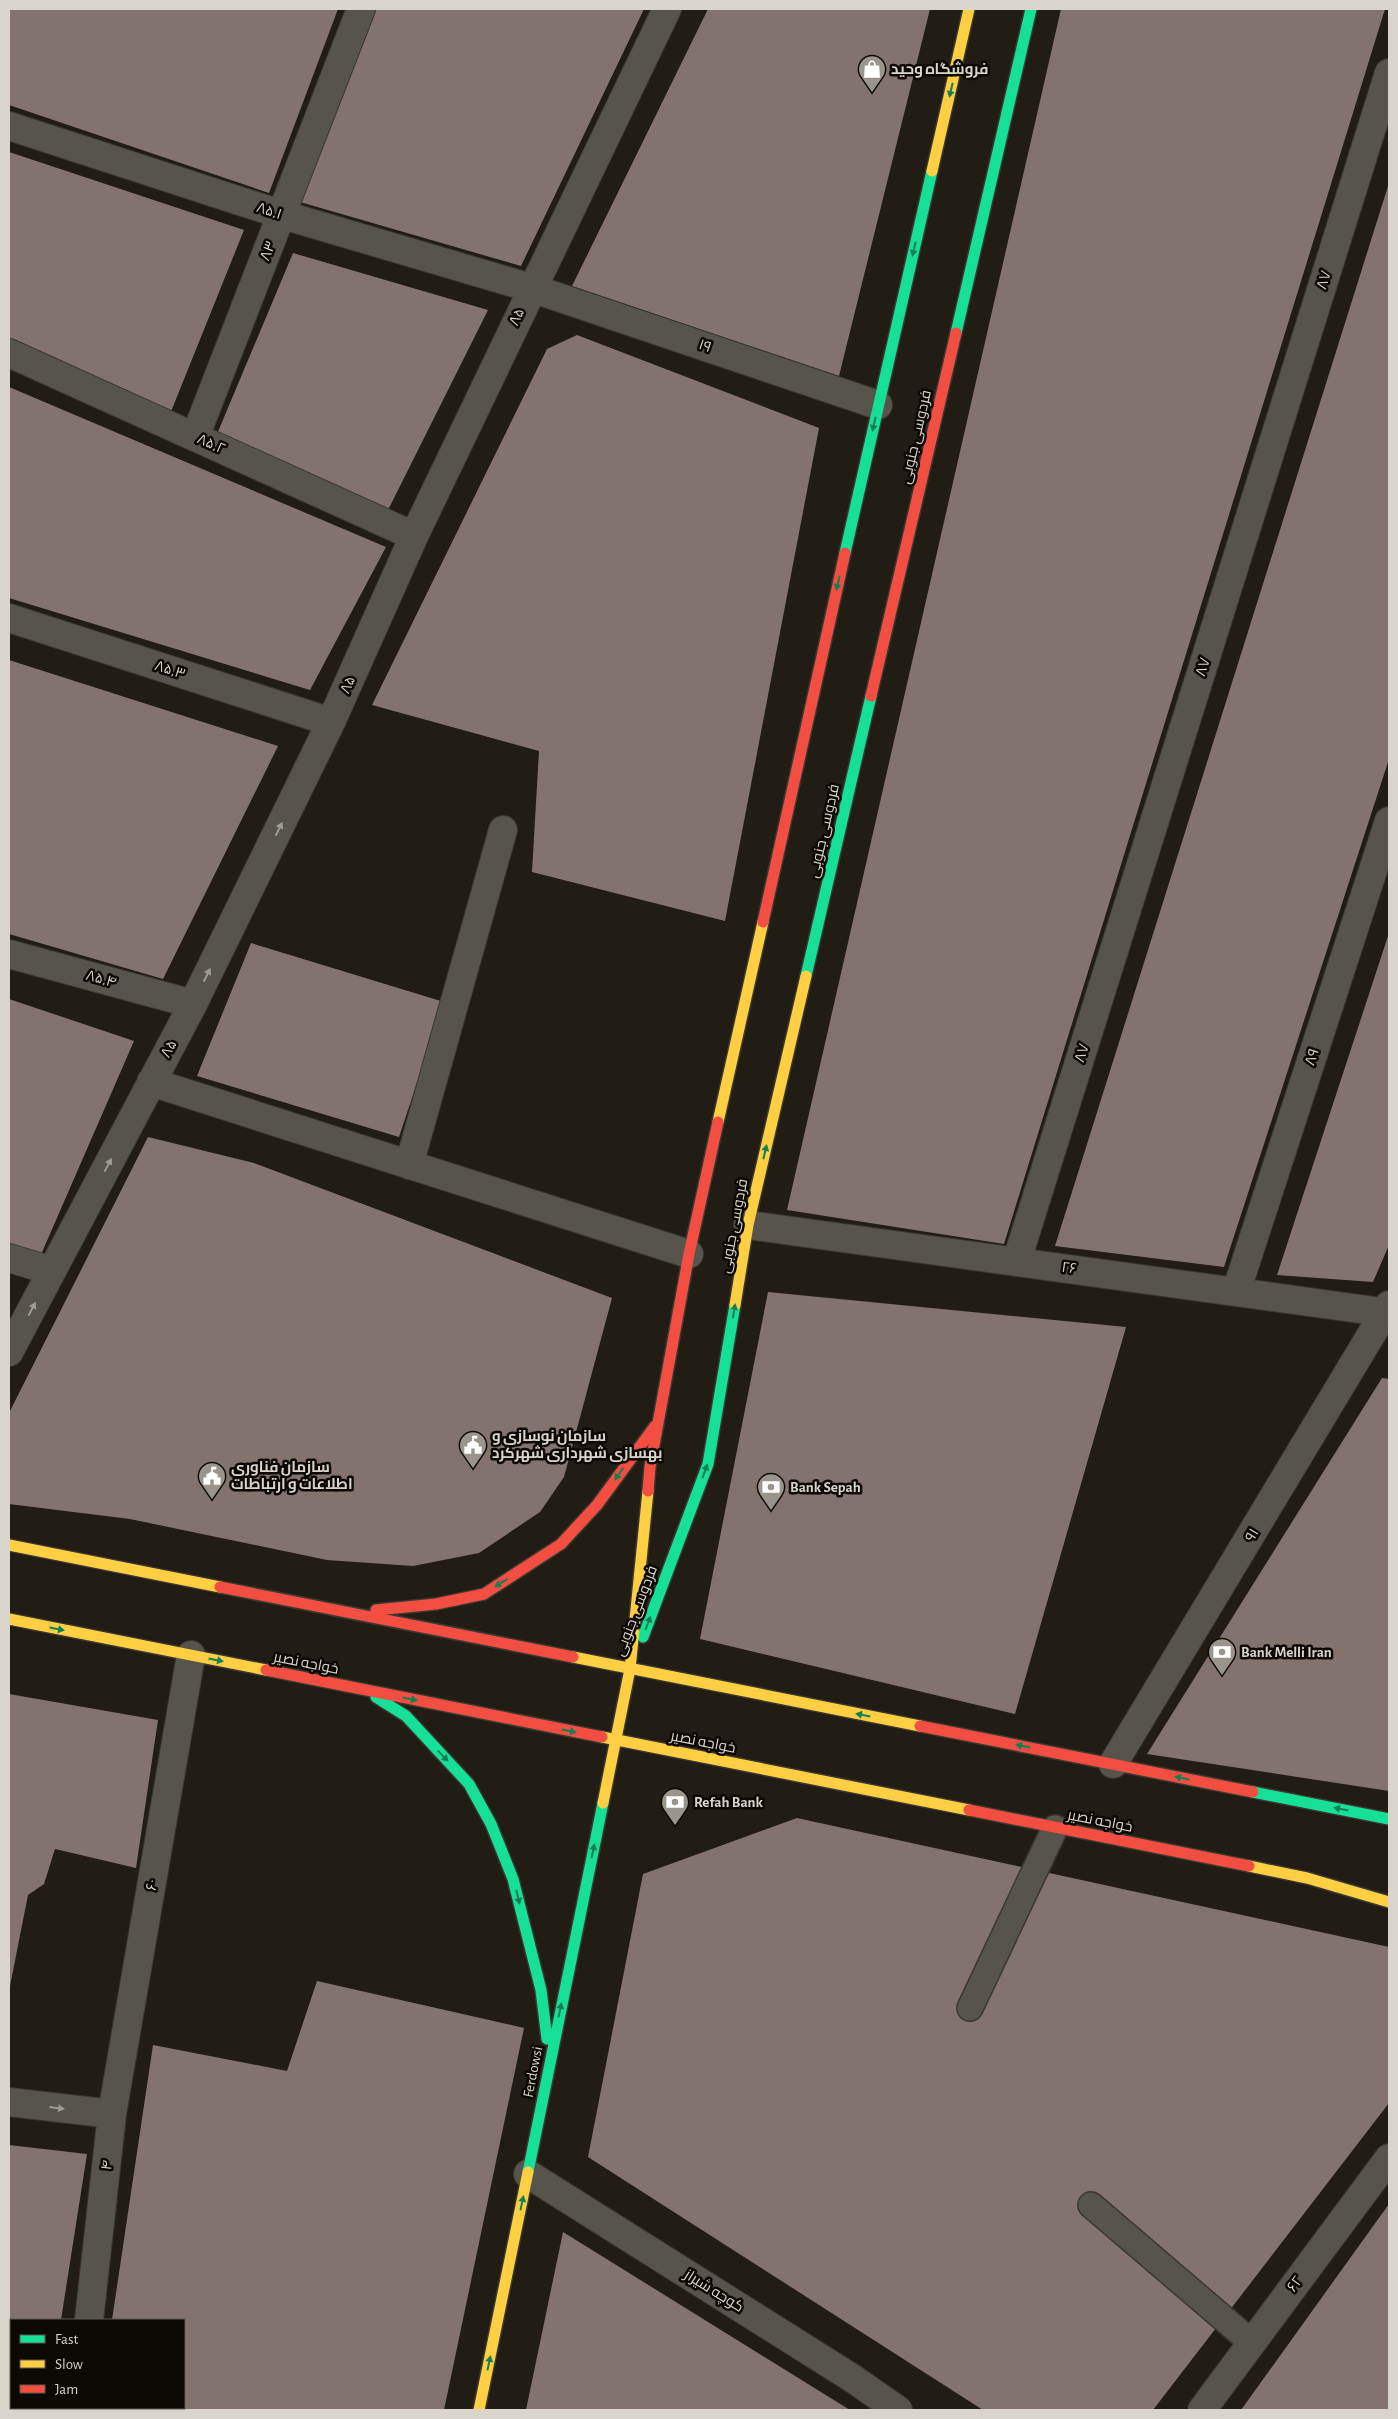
<svg xmlns="http://www.w3.org/2000/svg" width="1398" height="2419" viewBox="0 0 1398 2419" font-family="'Alegreya Sans',Cairo,sans-serif">
<rect width="100%" height="100%" fill="#211d14"/>
<path fill="#82746c" d="M 9,9 L 338,9 L 269,193 L 9,105 Z
M 374,9 L 644,9 L 521,266 L 300,202 Z
M 708,9 L 930,9 L 839,376 L 572,286 Z
M 1061,9 L 1385,9 L 1004,1244 L 787,1210 Z
M 9,152 L 244,230 L 166,424 L 9,344 Z
M 1389,183 L 1389,759 L 1224,1267 L 1055,1246 Z
M 293,253 L 488,310 L 388,510 L 217,434 Z
M 577,335 L 819,428 L 725,921 L 532,872 L 539,751 L 372,705 L 547,349 Z
M 9,387 L 386,547 L 310,690 L 9,598 Z
M 9,660 L 278,746 L 163,979 L 9,934 Z
M 1389,933 L 1389,1245 L 1373,1282 L 1277,1275 Z
M 251,943 L 444,1002 L 399,1137 L 197,1076 Z
M 9,999 L 134,1041 L 36,1266 L 9,1257 Z
M 148,1137 L 254,1163 L 612,1298 L 564,1477 L 540,1512 L 479,1553 L 413,1566 L 327,1560 L 130,1519 L 9,1504 L 9,1413 Z
M 768,1292 L 1126,1327 L 1015,1714 L 700,1639 Z
M 1382,1378 L 1389,1379 L 1389,1791 L 1147,1754 Z
M 9,1694 L 158,1720 L 136,1868 L 55,1849 L 44,1884 L 28,1895 L 10,1986 Z
M 797,1818 L 1389,1947 L 1389,2103 L 1153,2410 L 983,2410 L 588,2157 L 643,1874 Z
M 317,1981 L 524,2028 L 444,2410 L 99,2410 L 99,2408 L 184,2408 L 184,2320 L 112,2320 L 153,2045 L 287,2071 Z
M 9,2145 L 87,2154 L 61,2320 L 11,2320 L 11,2408 L 48,2408 L 47,2410 L 9,2410 Z
M 1389,2204 L 1389,2410 L 1241,2410 Z
M 563,2232 L 850,2410 L 526,2410 Z"/>
<g fill="none" stroke-linecap="round" stroke-linejoin="round">
<g stroke="#3b3832" stroke-width="28">
<path id="lane" d="M 970,2008 L 1055,1828
M 1091,2205 L 1251,2342
M 9,2358 L 11,2358"/>
</g>
<g stroke="#3b3832" stroke-width="30">
<path id="street" d="M 9,126 L 283,215 L 531,288 L 878,405
M 9,353 L 414,536
M 195,437 L 361,9
M 9,618 L 331,722
M 9,954 L 193,1004
M 151,1082 L 689,1254
M 409,1165 L 503,830
M 748,1225 L 1389,1313
M 9,1258 L 52,1271
M 1017,1260 L 1389,73
M 1236,1292 L 1389,821
M 9,1352 L 193,1004 L 331,722 L 414,536 L 667,9
M 1113,1764 L 1389,1305
M 9,2102 L 112,2114
M 528,2174 L 852,2378 L 898,2410
M 89,2320 L 112,2114 L 191,1655
M 79,2410 L 79,2408
M 1202,2410 L 1389,2158"/>
</g>
<g stroke="#3b3832" stroke-width="14">
<path id="fast" d="M 956,333 L 1031,9
M 845,553 L 932,171
M 806,976 L 871,696
M 643,1637 L 708,1464 L 735,1305
M 376,1697 L 406,1716 L 469,1784 L 491,1824 L 513,1879 L 541,1990 L 547,2039
M 1253,1792 L 1389,1819
M 528,2172 L 603,1803"/>
</g>
<g stroke="#3b3832" stroke-width="14">
<path id="slow" d="M 932,171 L 969,9
M 718,1122 L 763,922
M 735,1305 L 748,1225 L 806,976
M 9,1545 L 220,1587
M 9,1619 L 266,1670
M 573,1657 L 920,1726
M 602,1737 L 969,1810
M 603,1803 L 630,1669 L 648,1491
M 1249,1866 L 1307,1878 L 1389,1902
M 479,2410 L 528,2172"/>
</g>
<g stroke="#3b3832" stroke-width="14">
<path id="jam" d="M 871,696 L 956,333
M 763,922 L 845,553
M 648,1491 L 650,1467 L 689,1254 L 718,1122
M 220,1587 L 573,1657
M 376,1610 L 436,1604 L 484,1594 L 561,1544 L 597,1505 L 655,1426
M 266,1670 L 602,1737
M 920,1726 L 1253,1792
M 969,1810 L 1249,1866"/>
</g>
<use href="#lane" stroke="#57544c" stroke-width="25"/>
<use href="#street" stroke="#57544c" stroke-width="28"/>
<use href="#fast" stroke="#16e098" stroke-width="11"/>
<use href="#slow" stroke="#ffcf43" stroke-width="11"/>
<use href="#jam" stroke="#f24e42" stroke-width="11"/>
</g>
<defs><path id="oneway-solid" d="M-6-.8H1V-3.2L6.5 0L1 3.2V.8H-6Z" transform="scale(1.25)"/></defs>
<g fill="#127f55">
<use href="#oneway-solid" transform="translate(951 90) rotate(103)"/>
<use href="#oneway-solid" transform="translate(914 249) rotate(103)"/>
<use href="#oneway-solid" transform="translate(874 424) rotate(103)"/>
<use href="#oneway-solid" transform="translate(838 583) rotate(103)"/>
<use href="#oneway-solid" transform="translate(765 1152) rotate(-77)"/>
<use href="#oneway-solid" transform="translate(734 1311) rotate(-81)"/>
<use href="#oneway-solid" transform="translate(705 1471) rotate(-70)"/>
<use href="#oneway-solid" transform="translate(619 1474) rotate(125)"/>
<use href="#oneway-solid" transform="translate(501 1583) rotate(148)"/>
<use href="#oneway-solid" transform="translate(648 1623) rotate(-69)"/>
<use href="#oneway-solid" transform="translate(57 1629) rotate(11)"/>
<use href="#oneway-solid" transform="translate(216 1660) rotate(11)"/>
<use href="#oneway-solid" transform="translate(410 1699) rotate(11)"/>
<use href="#oneway-solid" transform="translate(863 1715) rotate(-169)"/>
<use href="#oneway-solid" transform="translate(569 1731) rotate(11)"/>
<use href="#oneway-solid" transform="translate(1023 1746) rotate(-169)"/>
<use href="#oneway-solid" transform="translate(443 1756) rotate(46)"/>
<use href="#oneway-solid" transform="translate(1182 1778) rotate(-169)"/>
<use href="#oneway-solid" transform="translate(1341 1809) rotate(-169)"/>
<use href="#oneway-solid" transform="translate(593 1851) rotate(-78)"/>
<use href="#oneway-solid" transform="translate(518 1897) rotate(77)"/>
<use href="#oneway-solid" transform="translate(560 2010) rotate(-78)"/>
<use href="#oneway-solid" transform="translate(522 2203) rotate(-78)"/>
<use href="#oneway-solid" transform="translate(489 2363) rotate(-78)"/>
</g>
<g fill="#9e9b91">
<use href="#oneway-solid" transform="translate(279 829) rotate(-64)"/>
<use href="#oneway-solid" transform="translate(207 975) rotate(-64)"/>
<use href="#oneway-solid" transform="translate(108 1165) rotate(-62)"/>
<use href="#oneway-solid" transform="translate(32 1309) rotate(-62)"/>
<use href="#oneway-solid" transform="translate(57 2108) rotate(7)"/>
</g>
<defs>
<g id="shop-pin" transform="scale(1.4375)"><path d="M0 17L-7.5 6A9.5 9.5 0 1 1 7.5 6Z" fill="#99958a" stroke="#0c0904"/><path d="M-5-2.5h2.3a2.7 3.5 0 0 1 5.4 0H5L5.5 6h-11ZM-1.5-2.5h3a1.5 2.3 0 0 0-3 0Z" fill="#fff"/></g>
<g id="civic-pin" transform="scale(1.4375)"><path d="M0 17L-7.5 6A9.5 9.5 0 1 1 7.5 6Z" fill="#99958a" stroke="#0c0904"/><path d="M-.6-6.5H3V-4.5H.6V-3L4-1V1h2V6H-6V1h2V-1L-.6-3ZM-1.2 2.5V6h2.4V2.5Z" fill="#fff"/></g>
<g id="bank-pin" transform="scale(1.4375)"><path d="M0 17L-7.5 6A9.5 9.5 0 1 1 7.5 6Z" fill="#99958a" stroke="#0c0904"/><path d="M-6-4H6V4H-6ZM0-2.3a2.3 2.3 0 1 0 0 4.6a2.3 2.3 0 1 0 0-4.6Z" fill="#fff"/></g>
</defs>
<g fill-rule="evenodd">
<use href="#shop-pin" x="872" y="69"/>
<use href="#civic-pin" x="473" y="1445"/>
<use href="#civic-pin" x="212" y="1476"/>
<use href="#bank-pin" x="771" y="1487"/>
<use href="#bank-pin" x="1222" y="1652"/>
<use href="#bank-pin" x="675" y="1802"/>
</g>
<g text-anchor="middle" dominant-baseline="central" stroke-width="5" stroke-linejoin="round" paint-order="stroke">
<g font-size="15" font-weight="bold" fill="#d9d5ca" stroke="#0c0904" text-anchor="start">
<text x="891" y="69">فروشگاه وحید</text>
<text x="492" y="1436">سازمان نوسازی و<tspan x="492" dy="17">بهسازی شهرداری شهرکرد</tspan></text>
<text x="231" y="1467">سازمان فناوری<tspan x="231" dy="17">اطلاعات و ارتباطات</tspan></text>
<text x="790" y="1487">Bank Sepah</text>
<text x="1241" y="1652">Bank Melli Iran</text>
<text x="694" y="1802">Refah Bank</text>
</g>
<g font-size="15" fill="#d9d5ca" stroke="#0c0904">
<text transform="translate(269 211) rotate(18)">۸۵.۱</text>
<text transform="translate(268 251) rotate(-68)">۸۳</text>
<text transform="translate(1324 280) rotate(-73)">۸۷</text>
<text transform="translate(517 317) rotate(-65)">۸۵</text>
<text transform="translate(705 346) rotate(19)">۱۹</text>
<text transform="translate(916 437) rotate(-77)">فردوسی جنوبی</text>
<text transform="translate(211 444) rotate(24)">۸۵.۲</text>
<text transform="translate(1203 667) rotate(-73)">۸۷</text>
<text transform="translate(170 670) rotate(18)">۸۵.۳</text>
<text transform="translate(348 685) rotate(-66)">۸۵</text>
<text transform="translate(824 831) rotate(-77)">فردوسی جنوبی</text>
<text transform="translate(101 979) rotate(15)">۸۵.۴</text>
<text transform="translate(169 1049) rotate(-62)">۸۵</text>
<text transform="translate(1082 1053) rotate(-73)">۸۷</text>
<text transform="translate(1312 1057) rotate(-72)">۸۹</text>
<text transform="translate(734 1226) rotate(-79)">فردوسی جنوبی</text>
<text transform="translate(1069 1268) rotate(8)">۲۶</text>
<text transform="translate(1252 1535) rotate(-59)">۹۱</text>
<text transform="translate(636 1611) rotate(-69)">فردوسی جنوبی</text>
<text transform="translate(306 1663) rotate(11)">خواجه نصیر</text>
<text transform="translate(703 1742) rotate(11)">خواجه نصیر</text>
<text transform="translate(1100 1821) rotate(11)">خواجه نصیر</text>
<text transform="translate(152 1885) rotate(-80)">۶۰</text>
<text transform="translate(533 2072) rotate(-79)">Ferdowsi</text>
<text transform="translate(107 2165) rotate(-84)">۴</text>
<text transform="translate(1295 2284) rotate(-53)">۶۲</text>
<text transform="translate(714 2291) rotate(32)">کوچه شیراز</text>
</g>
</g>
<rect width="1398" height="2419" fill="none" stroke="#d9d5ca" stroke-width="20"/>
<rect x="10" y="2319" width="175" height="90" fill="#0c0904" stroke="#5e5b53"/>
<rect x="20" y="2335" width="25" height="8" fill="#16e098" stroke="#5e5b53"/>
<text x="55" y="2344" font-size="15" fill="#d9d5ca">Fast</text>
<rect x="20" y="2360" width="25" height="8" fill="#ffcf43" stroke="#5e5b53"/>
<text x="55" y="2369" font-size="15" fill="#d9d5ca">Slow</text>
<rect x="20" y="2385" width="25" height="8" fill="#f24e42" stroke="#5e5b53"/>
<text x="55" y="2394" font-size="15" fill="#d9d5ca">Jam</text>
</svg>
